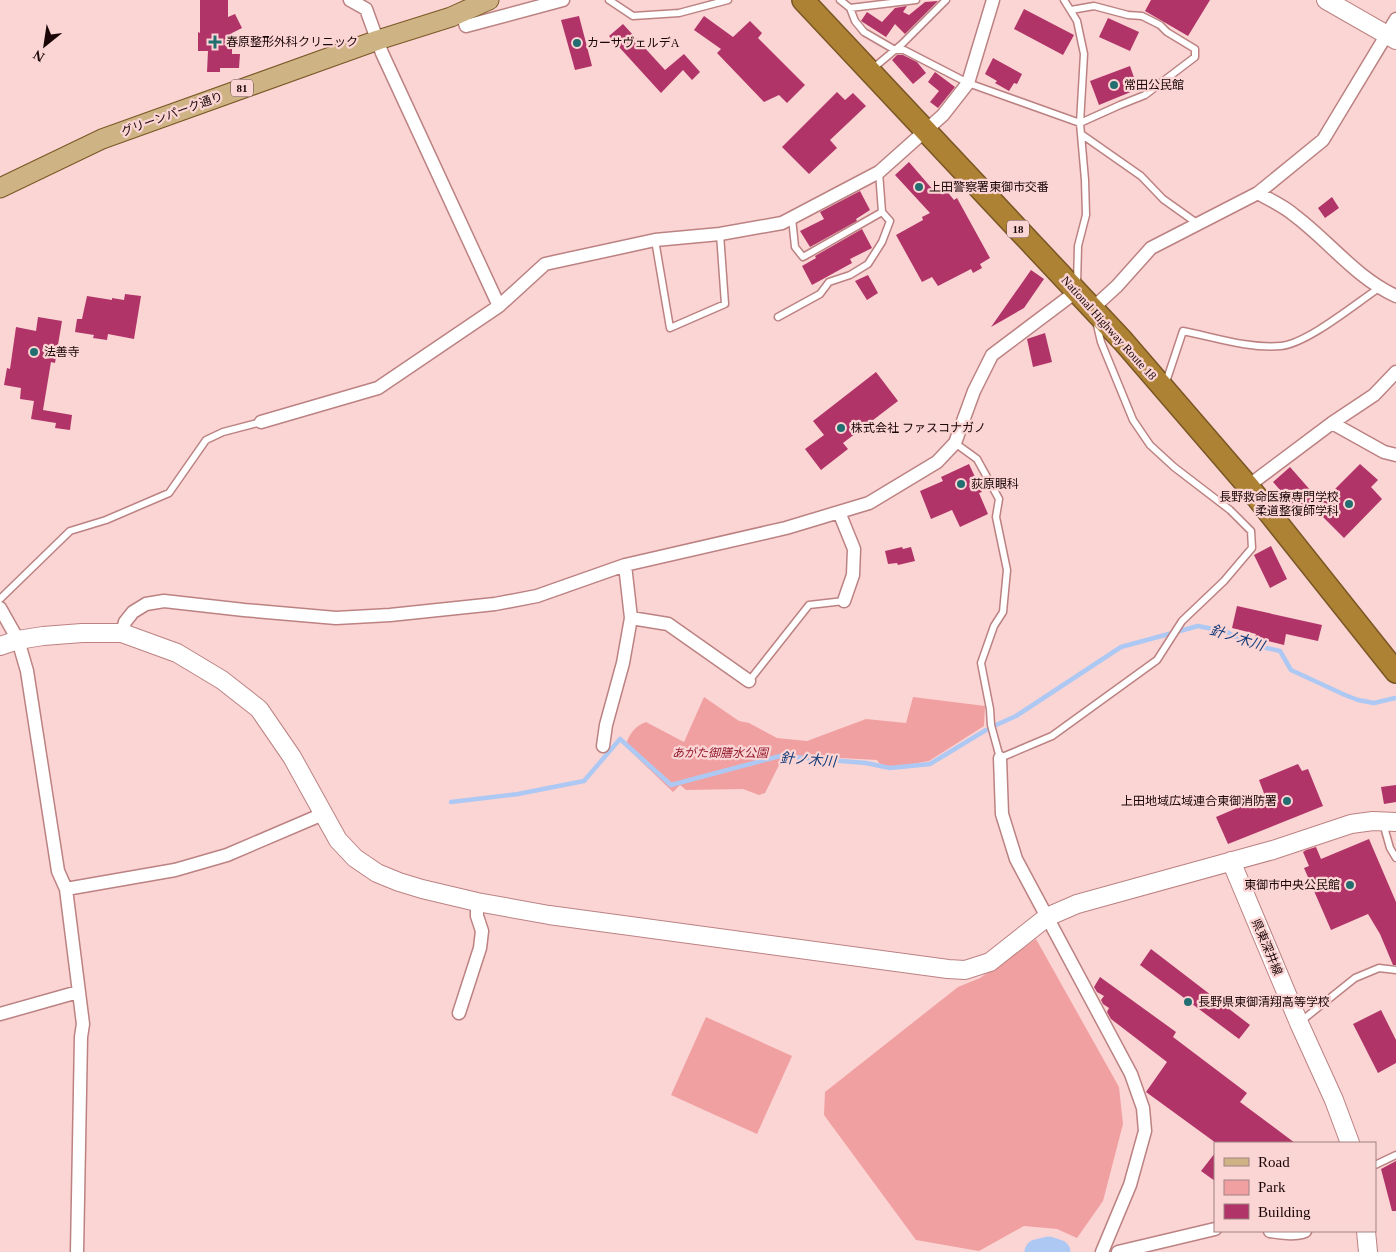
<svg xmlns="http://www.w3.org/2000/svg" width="1396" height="1252" viewBox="0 0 1396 1252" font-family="'Times New Roman','Noto Sans JP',serif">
<rect width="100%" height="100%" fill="#fbd4d4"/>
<path fill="#f1a0a1" d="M 704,697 L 739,721 L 749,723 L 777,738 L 807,741 L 866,719 L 906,723 L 913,697 L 985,706 L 984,726 L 929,761 L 884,769 L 877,760 L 784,755 L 765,793 L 759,795 L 743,789 L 686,790 L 680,785 L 673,792 L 625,746 C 630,734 633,727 646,722 L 684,742 Z
M 1036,939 L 1119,1087 L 1123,1124 L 1103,1201 L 1077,1238 L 1057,1229 L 1024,1226 L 979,1251 L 916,1240 L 824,1115 L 825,1092 L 958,987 L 980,978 Z
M 706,1017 L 792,1056 L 757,1134 L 671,1095 Z"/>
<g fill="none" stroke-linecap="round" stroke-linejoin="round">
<path stroke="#adc9f3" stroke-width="4.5" d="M 996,725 L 1016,716 L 1121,647 L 1198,626 L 1227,632 L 1248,644 L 1280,651 L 1291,670 L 1345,695 L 1358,700 L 1374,703 L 1395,698
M 451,802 L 518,794 L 584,781 L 620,739 L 671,785 L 780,756 L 866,763 L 890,768 L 930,764 L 986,730"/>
<path stroke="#adc9f3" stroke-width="25" d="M 1037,1252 L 1049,1249 L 1058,1252"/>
</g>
<path fill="#b03468" d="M 200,0 L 228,0 L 228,17 L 235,14 L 242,28 L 232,33 L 232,54 L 240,54 L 239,68 L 220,68 L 220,72 L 207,72 L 208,51 L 198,51 L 198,32 L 200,33 Z
M 1151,0 L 1210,0 L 1188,36 L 1145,11 Z
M 938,1 L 905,34 L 895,24 L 886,37 L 861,21 L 867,12 L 882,22 L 895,8 L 907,6 L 903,12 L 909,15 L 925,2 Z
M 1024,9 L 1074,35 L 1063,55 L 1014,29 Z
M 579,16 L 592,66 L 575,70 L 561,20 Z
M 704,16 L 733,37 L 750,21 L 762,33 L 758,38 L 805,85 L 787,103 L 779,95 L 764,102 L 717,53 L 721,49 L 694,30 Z
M 1108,18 L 1139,32 L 1130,51 L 1099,37 Z
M 623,24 L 665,70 L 684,54 L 700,72 L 692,80 L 683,70 L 661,93 L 609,36 Z
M 897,55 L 903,55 L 917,62 L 926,73 L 913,84 L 892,60 Z
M 993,58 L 1022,74 L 1017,84 L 1014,83 L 1009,91 L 995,83 L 997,81 L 985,74 Z
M 1130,66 L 1138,89 L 1099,105 L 1090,81 Z
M 935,72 L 955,87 L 938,108 L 930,102 L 939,91 L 928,82 Z
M 837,92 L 845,100 L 853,93 L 866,106 L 830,140 L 837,148 L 809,174 L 782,147 Z
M 909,162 L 934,191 L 941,184 L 954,200 L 957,198 L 990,258 L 980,264 L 982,268 L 973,273 L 971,269 L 938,286 L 932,277 L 922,282 L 896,235 L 923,220 L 922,217 L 930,213 L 895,175 Z
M 860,191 L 870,210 L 856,219 L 857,221 L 810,247 L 800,231 L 824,219 L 820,212 Z
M 1332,197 L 1339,208 L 1325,218 L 1318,208 Z
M 862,229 L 872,248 L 850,259 L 852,263 L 812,285 L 802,266 L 816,258 L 815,256 Z
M 1031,270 L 1044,279 L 1024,308 L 991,327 Z
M 868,275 L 878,293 L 867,300 L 855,281 Z
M 125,294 L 141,296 L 134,339 L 108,334 L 107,340 L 93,338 L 94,335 L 75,332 L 77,319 L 82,319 L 87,296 L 112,300 L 112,298 L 124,300 Z
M 38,317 L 62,321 L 55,363 L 51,362 L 43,410 L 72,415 L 70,430 L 55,428 L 56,423 L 31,419 L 34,401 L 20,399 L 21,388 L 4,385 L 7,368 L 10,369 L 16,327 L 36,331 Z
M 1045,333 L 1052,362 L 1033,367 L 1027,339 Z
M 876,372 L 898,401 L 843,443 L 848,449 L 821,470 L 805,449 L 824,435 L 813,421 Z
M 969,464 L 982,492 L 979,493 L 988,514 L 960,527 L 952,510 L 931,519 L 920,491 L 943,481 L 941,477 Z
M 1360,464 L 1378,480 L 1371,487 L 1382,499 L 1344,538 L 1315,509 Z
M 1290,467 L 1319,500 L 1302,515 L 1273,482 Z
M 1271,546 L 1287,579 L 1270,588 L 1254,555 Z
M 902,547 L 903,549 L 911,547 L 915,561 L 898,565 L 897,563 L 888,564 L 885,551 Z
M 1237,606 L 1322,625 L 1318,641 L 1286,634 L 1284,645 L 1255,638 L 1256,634 L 1232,628 Z
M 1298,764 L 1302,771 L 1308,769 L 1323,806 L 1228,844 L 1216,817 L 1265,796 L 1259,780 Z
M 1396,785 L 1396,802 L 1384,804 L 1381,787 Z
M 1369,839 L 1396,902 L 1396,965 L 1393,965 L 1380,934 L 1368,914 L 1331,930 L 1304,868 L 1309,866 L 1303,852 L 1306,850 L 1316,847 L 1321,859 Z
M 1151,949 L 1250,1025 L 1239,1039 L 1140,965 Z
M 1100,977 L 1176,1032 L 1173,1037 L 1247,1093 L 1240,1102 L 1295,1143 L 1216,1143 L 1146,1092 L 1167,1062 L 1111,1019 L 1107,1012 L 1109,1008 L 1103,1004 L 1101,1000 L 1104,996 L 1097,992 L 1094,987 Z
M 1381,1010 L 1396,1040 L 1396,1063 L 1378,1073 L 1353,1024 Z
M 1215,1153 L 1215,1181 L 1201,1171 Z
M 1396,1161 L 1396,1211 L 1392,1211 L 1381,1169 Z"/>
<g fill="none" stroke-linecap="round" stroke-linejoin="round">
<g stroke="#bc8282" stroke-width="9">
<path id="lane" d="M 609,0 L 633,16 L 679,13 L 728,0
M 840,0 L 850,8 L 855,21 L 864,32 L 895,50 L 904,50 L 968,83 L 1080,123 L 1120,105 L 1145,95 L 1195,57 L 1195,49 L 1167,32 L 1160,25 L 1142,16 L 1128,15 L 1094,6 L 1071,10
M 1064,0 L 1077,21 L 1084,54 L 1080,123 L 1085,180 L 1086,215 L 1078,246 L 1077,285
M 850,8 L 916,0
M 871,70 L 902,44 L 946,0
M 1081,134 L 1141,176 L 1163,199 L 1198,224
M 792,218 L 795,247 L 803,257 L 882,212
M 655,240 L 670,328 L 725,304 L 720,234
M 778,317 L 820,294 L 829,282 L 850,275 L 868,264 L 882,242 L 890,221 L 882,212 L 879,172
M 1165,385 L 1183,331 C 1214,337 1249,349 1281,346 C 1308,343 1355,304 1379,288
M 955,443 L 977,459 L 999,499 L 996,517 L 1007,570 L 1003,612 L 994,626 L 981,663 L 990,709 L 991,725 L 1000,758 L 1052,736 L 1157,660 L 1182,621 L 1224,581 L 1252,548 L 1251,531 L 1230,510 L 1174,467 L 1150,445 L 1133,420 L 1101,342 L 1096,321
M 0,599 L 70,531 L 106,520 L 169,493 L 206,440 L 223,432 L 261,422
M 749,681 L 809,605 L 844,601
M 1383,823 L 1390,848 L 1396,858
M 1300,1022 L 1355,978 L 1379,968 L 1396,970
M 1375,1165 L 1396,1155"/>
</g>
<g stroke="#bc8282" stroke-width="15">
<path id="street" d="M 350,0 L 366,9 L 382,53 L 499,306
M 461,11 L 466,26 L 563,0
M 1258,193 C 1270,200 1284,206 1294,215 C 1329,241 1356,278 1396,296
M 1093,308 L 1117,286 L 1151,248 L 1258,193 L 1323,140 L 1396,19
M 261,422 L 378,388 L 499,306 L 545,264 L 655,240 L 720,234 L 782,223 L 879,172 L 943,115 L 968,83 L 993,0
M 1332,423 L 1384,452 L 1396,455
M 1248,486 L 1332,423 L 1374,395 L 1396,372
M 839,512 L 854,549 L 853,575 L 844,601
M 0,608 L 18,640 L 27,671 L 58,871 L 66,889 L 83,1024 L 81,1037 L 77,1252
M 631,618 L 668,624 L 749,681
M 122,633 L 125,622 L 133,612 L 146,604 L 164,601 L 244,610 L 336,618 L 390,615 L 495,604 L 537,596 L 625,565 L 786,528 L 869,503 L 937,462 L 955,443 L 974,391 L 992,355 L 1077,291
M 603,746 L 606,725 L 623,663 L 631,618 L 625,565
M 1000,758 L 1002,814 L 1016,859 L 1131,1074 L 1143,1108 L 1145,1131 L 1130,1185 L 1102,1252
M 66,889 L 175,870 L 227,855 L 323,814
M 459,1013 L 480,948 L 482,931 L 477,916 L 477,902
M 0,1014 L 78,992
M 1270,1231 C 1281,1233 1295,1235 1305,1231
M 1118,1252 L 1215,1229"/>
</g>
<g stroke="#bc8282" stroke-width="20">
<path id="secondary" d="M 1326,0 L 1396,40
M 0,646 L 18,640 L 43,636 L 82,633 L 122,633 L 177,653 L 222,680 L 259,709 L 292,757 L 338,840 L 355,858 L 377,873 L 399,882 L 422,889 L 477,902 L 549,915 L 948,969 L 965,970 L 990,962 L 1047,917 L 1077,904 L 1273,850 L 1351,824 L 1373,821 L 1396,822
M 1231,861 L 1299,1023 L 1334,1100 L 1350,1143
M 1366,1231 L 1368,1252"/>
</g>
<g stroke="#7a5724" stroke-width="21">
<path id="primary" d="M 0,188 L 102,139 L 378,40 L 451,17 L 489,0"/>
</g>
<g stroke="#7a5724" stroke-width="24">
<path id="highway" d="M 803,0 L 1123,341 L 1248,486 L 1396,672"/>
</g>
<use href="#lane" stroke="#fff" stroke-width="6"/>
<use href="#street" stroke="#fff" stroke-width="12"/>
<use href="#secondary" stroke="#fff" stroke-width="18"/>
<use href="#primary" stroke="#ceb485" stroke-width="19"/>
<use href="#highway" stroke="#ae8234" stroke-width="21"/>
</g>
<g fill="#236e71" stroke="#fbd4d4" stroke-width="2">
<path d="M212.5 34.5h5v5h5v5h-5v5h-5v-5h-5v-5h5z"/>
<circle cx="577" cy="43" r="5"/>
<circle cx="1114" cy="85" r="5"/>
<circle cx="919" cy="187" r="5"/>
<circle cx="34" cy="352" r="5"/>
<circle cx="841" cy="428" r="5"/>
<circle cx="961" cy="484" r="5"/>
<circle cx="1349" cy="504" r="5"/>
<circle cx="1287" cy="801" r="5"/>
<circle cx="1350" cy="885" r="5"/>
<circle cx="1188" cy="1002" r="5"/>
</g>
<g text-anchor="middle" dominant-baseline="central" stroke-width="4.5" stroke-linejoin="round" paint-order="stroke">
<g fill="#fbd4d4" stroke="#5e4444" stroke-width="1">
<rect x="231" y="79.5" width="22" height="17" rx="4"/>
<rect x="1007" y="220.5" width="22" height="17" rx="4"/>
</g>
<g font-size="11" font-weight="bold" fill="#1a0607">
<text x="242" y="88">81</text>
<text x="1018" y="229">18</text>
</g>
<g font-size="12" fill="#1a0607" stroke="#fbd4d4" text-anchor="start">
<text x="226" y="42">春原整形外科クリニック</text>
<text x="587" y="43">カーサヴェルデA</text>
<text x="1124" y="85">常田公民館</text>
<text x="929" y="187">上田警察署東御市交番</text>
<text x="44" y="352">法善寺</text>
<text x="851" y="428">株式会社 ファスコナガノ</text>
<text x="971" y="484">荻原眼科</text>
<text x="1339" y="497" text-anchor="end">長野救命医療専門学校<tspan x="1339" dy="14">柔道整復師学科</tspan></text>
<text x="1277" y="801" text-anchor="end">上田地域広域連合東御消防署</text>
<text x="1340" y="885" text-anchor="end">東御市中央公民館</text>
<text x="1198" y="1002">長野県東御清翔高等学校</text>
</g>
<g font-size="12" fill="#1a0607" stroke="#fbd4d4">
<text transform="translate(172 114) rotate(-20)">グリーンパーク通り</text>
<text transform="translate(1109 328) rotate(48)">National Highway Route 18</text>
<text transform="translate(1267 947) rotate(67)">県東深井線</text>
</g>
<g font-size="12" font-style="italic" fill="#951a2e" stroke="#fbd4d4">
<text x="720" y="753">あがた御膳水公園</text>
</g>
<g font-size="14" font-style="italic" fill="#0f3a7a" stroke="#fbd4d4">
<text transform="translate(1237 638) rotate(18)">針ノ木川</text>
<text transform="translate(808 760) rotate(4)">針ノ木川</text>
</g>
</g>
<rect x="1214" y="1142" width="162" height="90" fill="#fbd4d4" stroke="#a18282"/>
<rect x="1224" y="1158" width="25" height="8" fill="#ceb485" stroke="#a18282"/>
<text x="1258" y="1167" font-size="15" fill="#1a0607">Road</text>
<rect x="1224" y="1180" width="25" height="15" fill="#f1a0a1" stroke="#a18282"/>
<text x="1258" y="1192" font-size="15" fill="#1a0607">Park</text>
<rect x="1224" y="1204" width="25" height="15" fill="#b03468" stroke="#a18282"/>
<text x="1258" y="1217" font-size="15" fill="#1a0607">Building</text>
<g transform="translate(45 45) rotate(210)" stroke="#fbd4d4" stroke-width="4" paint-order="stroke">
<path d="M0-4L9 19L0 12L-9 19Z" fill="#1a0607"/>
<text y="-8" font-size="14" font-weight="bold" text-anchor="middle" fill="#1a0607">N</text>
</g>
</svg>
